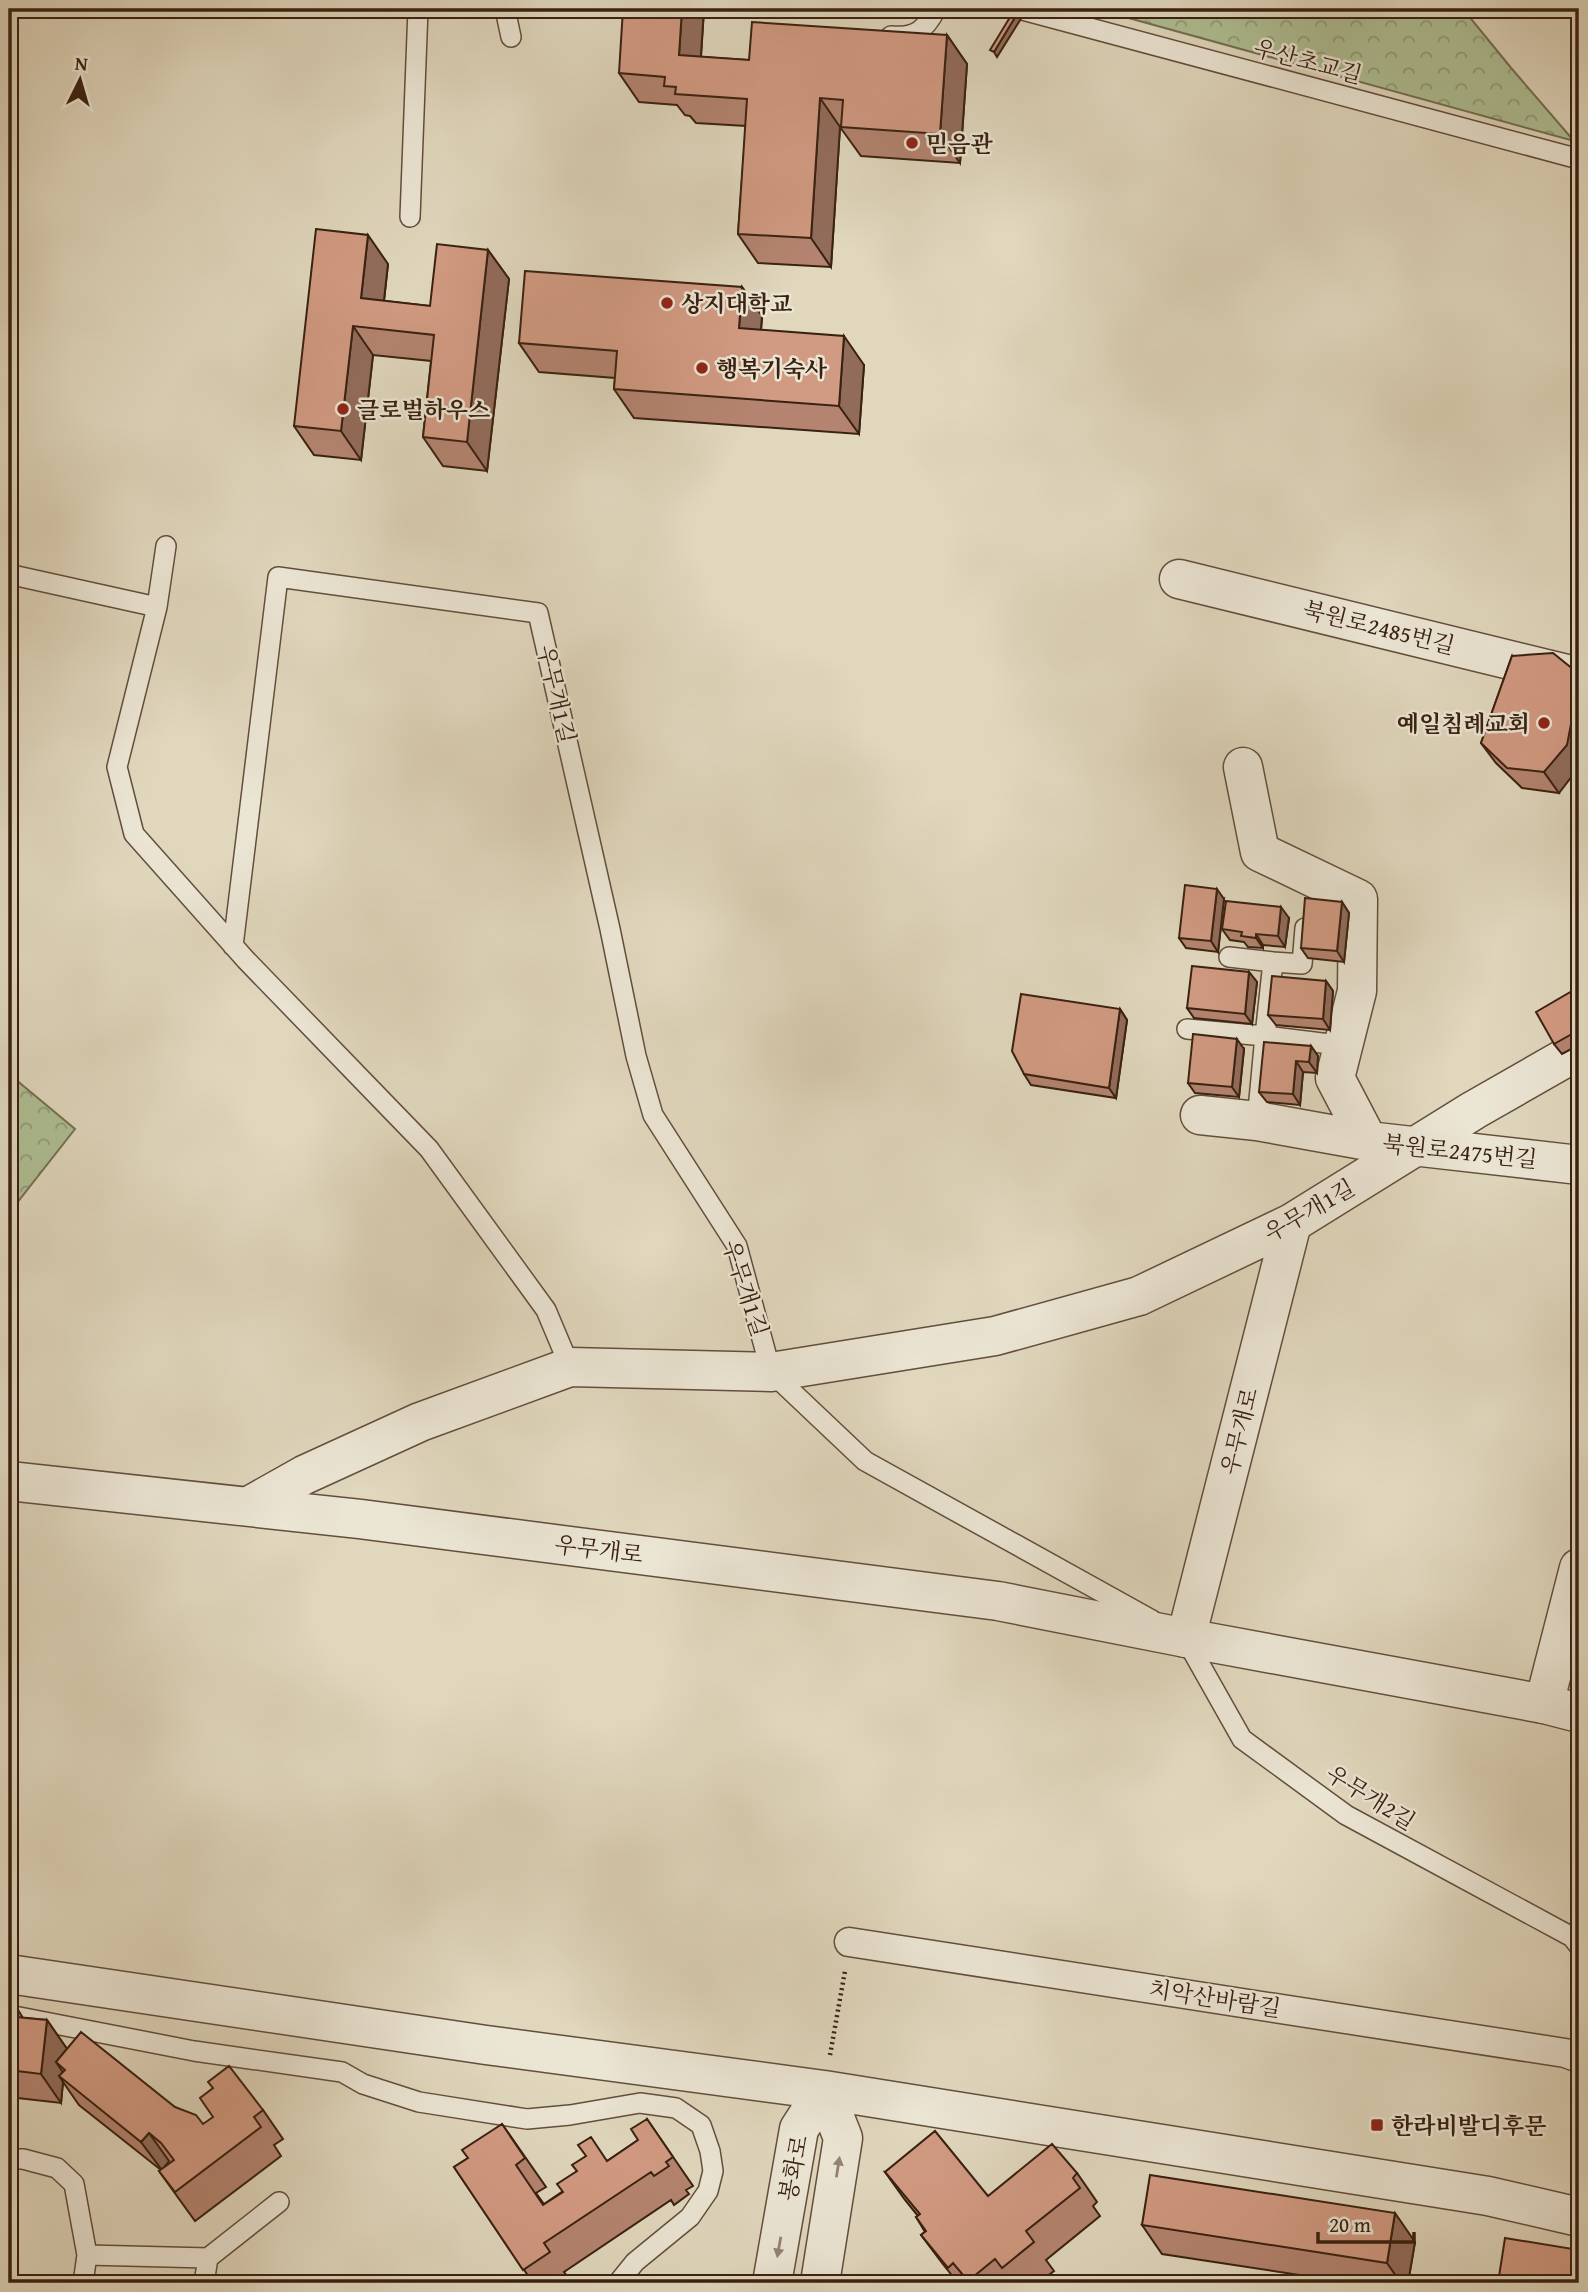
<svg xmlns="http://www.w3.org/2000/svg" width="1588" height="2292" viewBox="0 0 1588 2292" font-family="'Gentium Book Plus','Noto Serif KR',serif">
<defs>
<pattern id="forest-crowns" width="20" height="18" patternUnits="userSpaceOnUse" patternTransform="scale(1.75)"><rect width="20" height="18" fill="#aebf94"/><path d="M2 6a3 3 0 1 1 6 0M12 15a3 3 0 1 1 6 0" fill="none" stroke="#8f9b77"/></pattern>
</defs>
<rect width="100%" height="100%" fill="#e0d7bd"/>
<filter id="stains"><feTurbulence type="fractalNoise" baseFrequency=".00286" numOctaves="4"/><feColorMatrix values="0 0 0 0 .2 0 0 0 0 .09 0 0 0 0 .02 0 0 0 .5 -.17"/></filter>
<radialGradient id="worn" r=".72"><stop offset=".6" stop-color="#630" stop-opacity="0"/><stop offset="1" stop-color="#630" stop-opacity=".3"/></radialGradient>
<path fill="url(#forest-crowns)" stroke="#747052" stroke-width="2" d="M 1096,9 L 1463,9 L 1512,69 L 1574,141 Z
M 9,1074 L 75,1129 L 9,1213 Z"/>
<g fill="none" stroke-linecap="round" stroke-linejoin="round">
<g stroke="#634e3c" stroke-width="22">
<path id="service" d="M 505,9 L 511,37
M 1019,9 L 1579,159
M 891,36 C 916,38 925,30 936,9
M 410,217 L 418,9
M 166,546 L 157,607 L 117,767 L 134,834 L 246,960 L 429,1149 L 546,1310 L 570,1367
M 9,578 L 17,576 L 157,607
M 233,946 L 278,577 L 538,613 L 610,929 L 636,1056 L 653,1115 L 737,1246 L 771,1372 L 865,1461 L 1152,1620
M 1229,957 L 1273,962 L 1265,1036 L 1330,1044
M 1273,962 L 1302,964 L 1305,928
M 1187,1029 L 1265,1036 L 1257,1121
M 1185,1638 L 1242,1739 L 1346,1815 L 1572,1937 L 1579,1946
M 9,2015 L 194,2051 L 342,2072 L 363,2084 L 419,2102 L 527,2119 L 570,2115 L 640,2103 L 676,2108 L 701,2125 L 710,2151 L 713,2171 L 708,2191 L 690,2217 L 635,2262 L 618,2283
M 9,2159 L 23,2159 L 57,2168 L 74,2184 L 87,2255 L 83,2283
M 87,2255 L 208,2258 L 279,2202
M 204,2283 L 208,2258"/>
</g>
<g stroke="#634e3c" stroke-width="31">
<path id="pedestrian" d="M 849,1942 L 1565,2053 L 1579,2058"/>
</g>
<g stroke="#634e3c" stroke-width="41">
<path id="minor" d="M 1179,579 L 1579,677
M 1243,767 L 1260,852 L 1358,899 L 1357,991 L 1335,1078 L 1368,1141 L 1579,1165
M 1200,1115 L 1257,1121 L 1368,1141
M 249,1506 L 304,1475 L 420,1422 L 570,1367 L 771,1372 L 995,1336 L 1139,1296 L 1292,1223 L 1474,1110 L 1579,1050
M 1186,1638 L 1292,1223
M 1544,1704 L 1579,1568"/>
</g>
<g stroke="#634e3c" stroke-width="41">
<path id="tertiary" d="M 9,1481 L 360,1519 L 998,1601 L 1186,1638 L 1544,1704 L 1579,1713
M 9,1974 L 486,2045 L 824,2090 L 1488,2196 L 1579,2217
M 772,2283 L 799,2129 L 824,2090
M 820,2283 L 843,2138 L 824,2090"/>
</g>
<path stroke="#392111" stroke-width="4.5" stroke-dasharray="2 3.5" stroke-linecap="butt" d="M 830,2055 L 845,1971"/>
<use href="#service" stroke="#ebe5d4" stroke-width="19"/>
<use href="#pedestrian" stroke="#ebe5d4" stroke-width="28"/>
<use href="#minor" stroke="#ebe5d4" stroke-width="38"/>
<use href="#tertiary" stroke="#ebe5d4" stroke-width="38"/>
</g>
<path fill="#b48470" stroke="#392111" stroke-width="2" d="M 704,9 L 701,57 L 749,60 L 947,35 L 967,64 L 960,163 L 861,156 L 840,127 L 831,267 L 758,263 L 738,234 L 746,126 L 696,123 L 690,116 L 685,115 L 677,105 L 639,102 L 619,73 Z
M 488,250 L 509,279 L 487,471 L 443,466 L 423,437 L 431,361 L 373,355 L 361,460 L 314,455 L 294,426 L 388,264 L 384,301 L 430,306 Z
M 742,287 L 762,316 L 761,330 L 864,365 L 859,434 L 634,418 L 614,389 L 615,378 L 539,372 L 519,343 Z
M 1512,656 L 1559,793 L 1522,788 L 1496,763 L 1481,743 Z
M 1224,899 L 1218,952 L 1186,948 L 1179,938 Z
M 1342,902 L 1349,913 L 1344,962 L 1308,958 L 1301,948 Z
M 1289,918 L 1285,947 L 1263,945 L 1263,948 L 1248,947 L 1244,942 L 1230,940 L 1222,929 Z
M 1249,972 L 1257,982 L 1252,1024 L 1194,1018 L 1187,1008 Z
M 1326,981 L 1333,991 L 1330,1030 L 1276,1025 L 1268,1015 Z
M 1579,987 L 1579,1045 L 1562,1054 L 1554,1044 Z
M 1120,1009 L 1127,1020 L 1116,1098 L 1031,1085 L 1024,1074 Z
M 1311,1046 L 1318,1056 L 1317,1073 L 1303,1072 L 1300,1105 L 1267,1102 L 1259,1092 Z
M 1244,1049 L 1239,1097 L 1195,1093 L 1188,1083 Z
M 9,2009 L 18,2010 L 23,2018 L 47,2020 L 67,2049 L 175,2107 L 203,2124 L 263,2110 L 283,2139 L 274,2145 L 281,2156 L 195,2221 L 159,2171 L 161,2170 L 79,2105 L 63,2082 L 61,2103 L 9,2097 Z
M 647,2119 L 693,2186 L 686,2190 L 689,2194 L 674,2205 L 671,2200 L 564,2272 L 571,2281 L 567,2283 L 533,2283 L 454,2167 L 468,2158 L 502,2124 L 546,2187 L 536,2193 L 544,2204 L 638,2140 Z
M 885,2172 L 988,2196 L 1077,2173 L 1097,2202 L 1093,2206 L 1100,2216 L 1046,2260 L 1054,2271 L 1038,2283 L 958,2283 L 942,2263 L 921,2235 L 925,2232 L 916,2217 L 918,2216 L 905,2200 Z
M 1142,2225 L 1415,2242 L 1408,2283 L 1352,2283 L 1162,2254 Z"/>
<path fill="#926c5b" stroke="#392111" stroke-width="2" d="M 682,9 L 704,9 L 699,84 L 679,55 Z
M 1020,9 L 1027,9 L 997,57 L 994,52 Z
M 947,35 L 967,64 L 960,163 L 940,134 Z
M 820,98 L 840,127 L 831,267 L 811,238 Z
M 368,235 L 388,264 L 381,327 L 361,298 Z
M 488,250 L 509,279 L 487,471 L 467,442 Z
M 742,287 L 762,316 L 759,357 L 739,328 Z
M 353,326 L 373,355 L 361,460 L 341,431 Z
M 844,336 L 864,365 L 859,434 L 839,406 Z
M 1579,683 L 1579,767 L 1559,793 L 1544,772 Z
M 1217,889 L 1224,899 L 1218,952 L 1211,941 Z
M 1342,902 L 1349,913 L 1344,962 L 1337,951 Z
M 1281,907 L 1289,918 L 1285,947 L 1278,936 Z
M 1256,934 L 1263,945 L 1263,948 L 1256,938 Z
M 1249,972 L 1257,982 L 1252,1024 L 1245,1014 Z
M 1326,981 L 1333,991 L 1330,1030 L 1323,1019 Z
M 1120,1009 L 1127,1020 L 1116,1098 L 1109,1088 Z
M 1237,1039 L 1244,1049 L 1239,1097 L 1232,1087 Z
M 1311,1046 L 1318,1056 L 1317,1073 L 1309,1062 Z
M 1296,1061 L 1303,1072 L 1300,1105 L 1293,1094 Z
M 47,2020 L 67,2049 L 56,2062 L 64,2074 L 59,2076 L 63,2082 L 61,2103 L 41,2074 Z
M 149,2133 L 169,2161 L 162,2170 L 141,2142 Z
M 1395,2213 L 1415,2242 L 1408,2283 L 1401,2283 L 1387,2263 Z"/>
<path fill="#d19a82" stroke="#392111" stroke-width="2" d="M 623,9 L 682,9 L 679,55 L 749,60 L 752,22 L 947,35 L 940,134 L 841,127 L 843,100 L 820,98 L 811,238 L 738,234 L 747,99 L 675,94 L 676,87 L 664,86 L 665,77 L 619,73 Z
M 1015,9 L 1020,9 L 994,52 L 990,50 Z
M 316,229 L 368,235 L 361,298 L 430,306 L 437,244 L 488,250 L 467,442 L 423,437 L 434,335 L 353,326 L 341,431 L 294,426 Z
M 525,271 L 742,287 L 739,328 L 844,336 L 839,406 L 614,389 L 617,351 L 519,343 Z
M 1553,653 L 1579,674 L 1579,683 L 1567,745 L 1544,772 L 1507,768 L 1481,743 L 1512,656 Z
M 1185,885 L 1217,889 L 1211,941 L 1179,938 Z
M 1305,898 L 1342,902 L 1337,951 L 1301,948 Z
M 1226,901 L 1281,907 L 1278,936 L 1256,934 L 1256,938 L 1241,936 L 1242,932 L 1222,929 Z
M 1192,966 L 1249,972 L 1245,1014 L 1187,1008 Z
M 1272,976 L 1326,981 L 1323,1019 L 1268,1015 Z
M 1579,987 L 1579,1030 L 1554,1044 L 1536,1012 Z
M 1021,994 L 1120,1009 L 1109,1088 L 1024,1074 L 1012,1051 Z
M 1193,1034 L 1237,1039 L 1232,1087 L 1188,1083 Z
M 1264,1042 L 1311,1046 L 1309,1062 L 1296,1061 L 1293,1094 L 1259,1092 Z
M 9,2009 L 18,2010 L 17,2017 L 47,2020 L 41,2074 L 9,2070 Z
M 81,2032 L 175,2107 L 196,2115 L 203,2124 L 213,2117 L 200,2098 L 213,2088 L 208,2082 L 229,2066 L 263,2110 L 254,2117 L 261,2127 L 175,2192 L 159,2171 L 174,2160 L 161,2143 L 149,2133 L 141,2142 L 59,2076 L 65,2070 L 56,2062 Z
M 647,2119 L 673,2157 L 666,2162 L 669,2166 L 654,2176 L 651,2172 L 544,2243 L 550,2252 L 523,2270 L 454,2167 L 468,2158 L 462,2150 L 502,2124 L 525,2158 L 516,2165 L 543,2205 L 563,2192 L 557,2184 L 577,2171 L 572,2165 L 586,2156 L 578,2145 L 591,2137 L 607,2161 L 638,2140 L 631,2129 Z
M 935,2131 L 988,2196 L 1052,2144 L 1077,2173 L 1073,2178 L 1080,2188 L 1026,2231 L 1034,2242 L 1002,2268 L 995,2259 L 968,2281 L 953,2263 L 948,2268 L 921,2235 L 926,2231 L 916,2217 L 920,2214 L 885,2172 Z
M 1150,2175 L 1395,2213 L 1387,2263 L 1142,2225 Z
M 1505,2238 L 1579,2250 L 1579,2283 L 1498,2283 Z"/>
<defs><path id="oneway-solid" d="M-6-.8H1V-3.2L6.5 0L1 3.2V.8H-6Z" transform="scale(1.75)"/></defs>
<g fill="#928372">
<use href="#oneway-solid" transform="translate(838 2167) rotate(-81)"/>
<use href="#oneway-solid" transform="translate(779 2247) rotate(100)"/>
</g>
<g fill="#8f2418" stroke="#ebe5d4" stroke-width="2.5">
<circle cx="912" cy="143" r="7"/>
<circle cx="667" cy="303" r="7"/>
<circle cx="702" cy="368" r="7"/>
<circle cx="343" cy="409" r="7"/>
<circle cx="1544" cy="723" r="7"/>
<rect x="1370" y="2118" width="14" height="14" rx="3.5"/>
</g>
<g text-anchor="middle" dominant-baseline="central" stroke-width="5" stroke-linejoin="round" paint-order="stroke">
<g font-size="23" fill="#392111" stroke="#ebe5d4">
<text transform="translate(1308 61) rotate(15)">우산초교길</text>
<text transform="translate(1379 627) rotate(14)">북원로2485번길</text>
<text transform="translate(557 694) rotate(77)">우무개1길</text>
<text transform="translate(1460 1151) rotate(6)">북원로2475번길</text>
<text transform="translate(1309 1210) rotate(-30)">우무개1길</text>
<text transform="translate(746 1288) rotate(72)">우무개1길</text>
<text transform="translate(1239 1431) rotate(-76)">우무개로</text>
<text transform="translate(599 1549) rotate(7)">우무개로</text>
<text transform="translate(1371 1797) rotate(32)">우무개2길</text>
<text transform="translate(1215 1998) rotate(9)">치악산바람길</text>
<text transform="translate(793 2168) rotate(-79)">봉화로</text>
</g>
<g font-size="23" font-weight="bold" fill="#392111" stroke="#ebe5d4" text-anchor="start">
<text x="926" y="143">믿음관</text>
<text x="681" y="303">상지대학교</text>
<text x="716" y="368">행복기숙사</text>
<text x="357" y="409">글로벌하우스</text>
<text x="1530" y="723" text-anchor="end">예일침례교회</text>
<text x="1391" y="2125">한라비발디후문</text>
</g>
</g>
<rect width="1588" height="2292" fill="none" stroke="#e0d7bd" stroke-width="35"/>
<rect x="10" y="10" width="1567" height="2271" fill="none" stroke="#392111" stroke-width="3.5"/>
<rect x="18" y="18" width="1553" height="2257" fill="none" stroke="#392111" stroke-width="2"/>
<g transform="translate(80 80) rotate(5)" stroke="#ebe5d4" stroke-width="5" paint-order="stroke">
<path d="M0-5L12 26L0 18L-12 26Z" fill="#392111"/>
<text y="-10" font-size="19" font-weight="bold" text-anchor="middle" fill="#392111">N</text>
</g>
<path d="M1318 2232v10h96v-10" fill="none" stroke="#392111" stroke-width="3.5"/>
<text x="1329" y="2232" font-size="21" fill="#392111" stroke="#ebe5d4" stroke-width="5" paint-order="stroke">20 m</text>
<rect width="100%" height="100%" filter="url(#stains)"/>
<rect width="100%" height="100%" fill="url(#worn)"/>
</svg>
